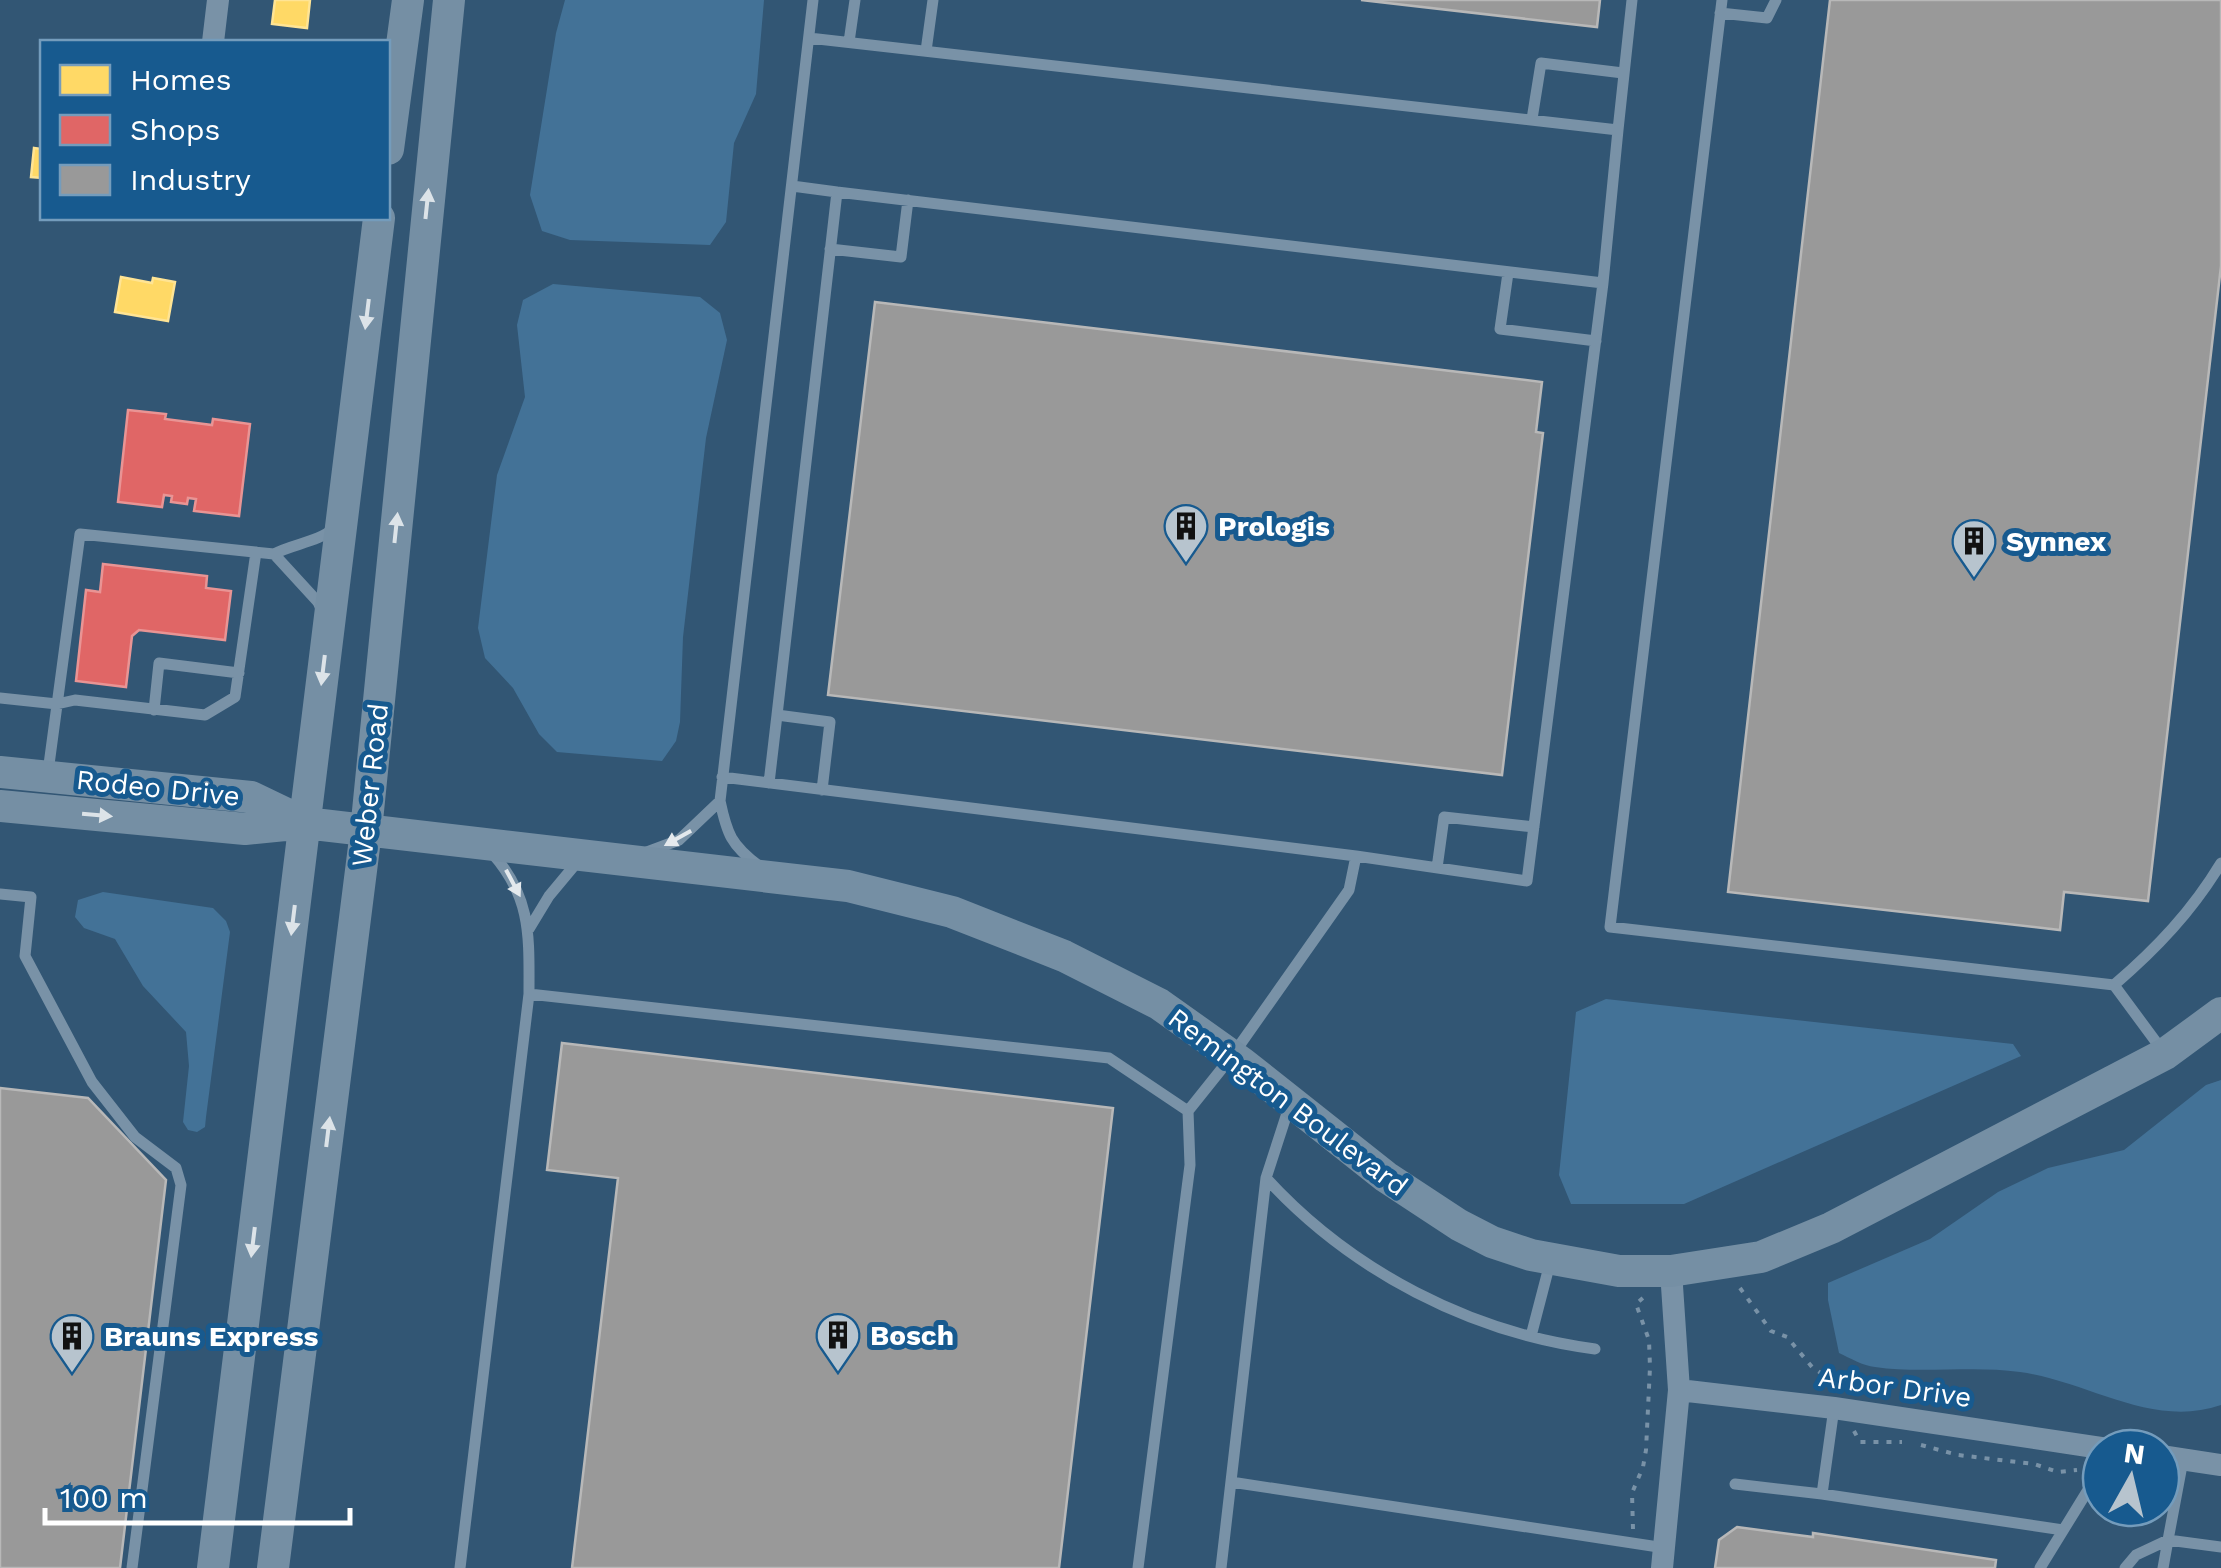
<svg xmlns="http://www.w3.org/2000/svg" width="2221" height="1568" viewBox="0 0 2221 1568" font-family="'Work Sans',sans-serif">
<rect width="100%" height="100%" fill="#325674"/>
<path fill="#437297" d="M 565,0 L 764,0 L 756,94 L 734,143 L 726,222 L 710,245 L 570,240 L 542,231 L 530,195 L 556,33 Z
M 553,284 L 700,297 L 720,313 L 727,340 L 706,438 L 683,637 L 680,722 L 676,741 L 662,761 L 557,752 L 539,734 L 513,688 L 485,658 L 478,628 L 497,475 L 525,397 L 517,325 L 523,300 Z
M 103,892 L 213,908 L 226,921 L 230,932 L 206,1117 L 205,1127 L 197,1132 L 188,1130 L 183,1122 L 189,1066 L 186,1032 L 143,986 L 115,939 L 84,928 L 75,917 L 78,900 Z
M 1606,999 L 2013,1044 L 2021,1056 L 1684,1204 L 1571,1204 L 1559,1175 L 1576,1012 Z
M 2221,1080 L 2221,1405 C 2152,1429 2088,1381 2020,1372 C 1972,1365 1922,1374 1875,1367 C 1863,1366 1850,1358 1839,1353 L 1828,1300 L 1828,1283 L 1930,1239 L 1998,1192 L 2048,1168 L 2124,1150 L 2206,1085 Z"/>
<path fill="#ffd966" stroke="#ffe494" stroke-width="2.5" d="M 275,0 L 310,0 L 307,28 L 272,24 Z
M 34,148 L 42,149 L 42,178 L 31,177 Z
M 121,277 L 152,283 L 153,278 L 175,282 L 168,321 L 115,312 Z"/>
<path fill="#e06666" stroke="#e99494" stroke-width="2.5" d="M 128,410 L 166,414 L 165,419 L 212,425 L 213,419 L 250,424 L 239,516 L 194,511 L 196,499 L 188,498 L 187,504 L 171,502 L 172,496 L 164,495 L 162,507 L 118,502 Z
M 103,564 L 207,576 L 206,588 L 231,591 L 225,640 L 139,630 L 132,636 L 126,687 L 76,681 L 86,590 L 100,592 Z"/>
<path fill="#999" stroke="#b8b8b8" stroke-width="2.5" d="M 1361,0 L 1600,0 L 1597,27 Z
M 1830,0 L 2221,0 L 2221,266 L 2148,901 L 2064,892 L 2060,930 L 1728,892 Z
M 875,302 L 1542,382 L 1536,432 L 1543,433 L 1502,775 L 828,695 Z
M 562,1043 L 1113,1108 L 1059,1568 L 572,1568 L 618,1178 L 547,1170 Z
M 0,1088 L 88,1098 L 166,1180 L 120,1568 L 0,1568 Z
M 1737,1527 L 1813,1537 L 1813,1533 L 1996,1560 L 1995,1568 L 1715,1568 L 1719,1540 Z"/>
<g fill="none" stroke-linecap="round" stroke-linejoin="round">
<path stroke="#7992a7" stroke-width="4" stroke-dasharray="5 8" stroke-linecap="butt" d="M 1740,1288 L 1771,1331 L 1787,1337 L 1812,1367 L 1831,1380 L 1858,1382 L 1862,1392
M 1854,1431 L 1860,1442 L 1902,1442
M 1921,1445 L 1958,1455 L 2034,1464 L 2058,1472 L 2077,1470
M 1633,1529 L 1632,1493 L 1643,1467 L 1646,1450 L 1650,1367 L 1649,1340 L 1636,1304 L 1644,1297"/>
<path stroke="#7992a7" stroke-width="11" d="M 1722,0 L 1610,927 L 2114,985 C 2157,948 2192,911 2221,863
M 1720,13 L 1767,18 L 1776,0
M 809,38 L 1618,130 L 1632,0
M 849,42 L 855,0
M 926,51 L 933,0
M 1532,119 L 1541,63 L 1623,73
M 837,192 L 1603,283 L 1527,881 L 1356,856
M 830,249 L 901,257 L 908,200
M 1508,273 L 1500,329 L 1596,341
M 1603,283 L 1618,130
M 322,611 L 318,602 L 274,554 C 292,544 319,542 334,528
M 0,698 L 57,704 L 75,700 L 205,715 L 235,697 L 256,552
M 154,710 L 159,663 L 239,673
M 777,715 L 837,192 L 792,186
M 48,772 L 80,534 L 274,554
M 722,777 L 1356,856 L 1349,890 L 1232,1056 L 1188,1111 L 1190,1165 L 1138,1568
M 769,783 L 777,715 L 830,722 L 822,790
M 647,852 L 679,840 L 720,801
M 492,853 C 532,898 529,937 529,994
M 759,866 C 731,845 727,834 720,801 L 813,0
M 1437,868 L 1444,817 L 1534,827
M 0,894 L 31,897 L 25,956 L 92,1082 L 135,1137 L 176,1168 L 181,1185 L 132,1568
M 529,929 L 549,896 L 579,860
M 2114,985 L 2162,1050
M 1266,1178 C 1351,1271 1471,1333 1595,1349
M 1531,1336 L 1550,1263
M 2183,1460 L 2168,1540 L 2221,1547
M 1231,1482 L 1665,1548
M 1735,1484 L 1822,1494 L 2063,1530
M 1822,1494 L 1834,1408
M 460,1568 L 529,994 L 1109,1058 L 1188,1111
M 1221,1568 L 1266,1178 L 1290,1104
M 2040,1568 L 2088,1490 L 2099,1448
M 2125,1568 L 2136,1555 L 2168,1540 L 2163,1568"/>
<path stroke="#7992a7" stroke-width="22" d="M 213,42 L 218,0
M 1679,1390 L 1834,1408 L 2101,1448
M 2161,1456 L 2221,1465
M 1662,1568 L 1679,1390 L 1671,1271"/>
<path stroke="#758fa4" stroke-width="32" d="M 388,149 L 408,0
M 0,772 L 251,797 L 301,821
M 0,806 L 245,829 L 305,823 L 848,886 L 952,912 L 1064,956 L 1159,1004 L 1242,1063 L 1386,1177 L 1459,1225 L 1492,1242 L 1531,1255 L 1619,1271 L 1671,1271 L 1761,1257 L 1831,1228 L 2165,1054 L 2221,1013
M 213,1568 L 379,218
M 273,1568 L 366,831 L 449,0"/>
</g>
<defs><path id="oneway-solid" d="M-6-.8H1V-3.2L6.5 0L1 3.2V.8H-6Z" transform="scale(2.5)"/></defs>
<g fill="#dce3e8">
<use href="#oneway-solid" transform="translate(427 204) rotate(-84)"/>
<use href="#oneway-solid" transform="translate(367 314) rotate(97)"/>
<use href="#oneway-solid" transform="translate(396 528) rotate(-84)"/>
<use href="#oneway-solid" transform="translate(323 670) rotate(97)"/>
<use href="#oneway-solid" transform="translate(97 815) rotate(5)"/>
<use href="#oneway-solid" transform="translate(293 920) rotate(97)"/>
<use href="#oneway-solid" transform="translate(328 1132) rotate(-83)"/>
<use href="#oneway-solid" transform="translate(253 1242) rotate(97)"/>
</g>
<g fill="#e4e9ed">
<use href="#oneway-solid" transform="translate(678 838) rotate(151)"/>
<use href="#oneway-solid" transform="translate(513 883) rotate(62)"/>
</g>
<defs>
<g id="building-pin" transform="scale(2.25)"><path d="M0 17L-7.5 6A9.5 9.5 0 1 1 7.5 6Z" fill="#b7c4ce" stroke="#175a8f"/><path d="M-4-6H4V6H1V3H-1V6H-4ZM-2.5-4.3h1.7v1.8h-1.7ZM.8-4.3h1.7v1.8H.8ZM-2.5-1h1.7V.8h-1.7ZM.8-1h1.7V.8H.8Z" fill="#111"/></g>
</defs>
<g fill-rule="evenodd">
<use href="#building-pin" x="1186" y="526"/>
<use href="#building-pin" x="1974" y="541"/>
<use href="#building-pin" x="838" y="1335"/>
<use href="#building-pin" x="72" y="1336"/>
</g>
<g text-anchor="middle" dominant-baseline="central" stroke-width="10" stroke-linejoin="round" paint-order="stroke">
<g font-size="28" font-weight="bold" fill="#fff" stroke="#175a8f" text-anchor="start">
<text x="1218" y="526">Prologis</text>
<text x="2006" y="541">Synnex</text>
<text x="870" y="1335">Bosch</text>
<text x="104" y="1336">Brauns Express</text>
</g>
<g font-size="28" fill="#fff" stroke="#175a8f">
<text transform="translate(370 785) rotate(-84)">Weber Road</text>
<text transform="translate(158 788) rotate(6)">Rodeo Drive</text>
<text transform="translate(1288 1102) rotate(37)">Remington Boulevard</text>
<text transform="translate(1895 1387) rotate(8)">Arbor Drive</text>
</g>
</g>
<rect x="40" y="40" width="350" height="180" fill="#175a8f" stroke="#749cbc" stroke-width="2.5"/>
<rect x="60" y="65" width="50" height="30" fill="#ffd966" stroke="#749cbc" stroke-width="2.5"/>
<text x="130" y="90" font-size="30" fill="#ffffff">Homes</text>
<rect x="60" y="115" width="50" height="30" fill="#e06666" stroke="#749cbc" stroke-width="2.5"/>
<text x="130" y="140" font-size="30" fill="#ffffff">Shops</text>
<rect x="60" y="165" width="50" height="30" fill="#999999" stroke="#749cbc" stroke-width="2.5"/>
<text x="130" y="190" font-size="30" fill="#ffffff">Industry</text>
<g transform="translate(2131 1478) rotate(8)"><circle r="48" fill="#175a8f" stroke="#749cbc" stroke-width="2.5"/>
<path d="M0-8L18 38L0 25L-18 38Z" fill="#b7c4ce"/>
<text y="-15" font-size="28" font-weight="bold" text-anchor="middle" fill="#ffffff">N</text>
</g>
<path d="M45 1508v15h305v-15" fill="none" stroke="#ffffff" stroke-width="5"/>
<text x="60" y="1508" font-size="30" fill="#ffffff" stroke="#175a8f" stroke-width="8" paint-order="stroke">100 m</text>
</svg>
